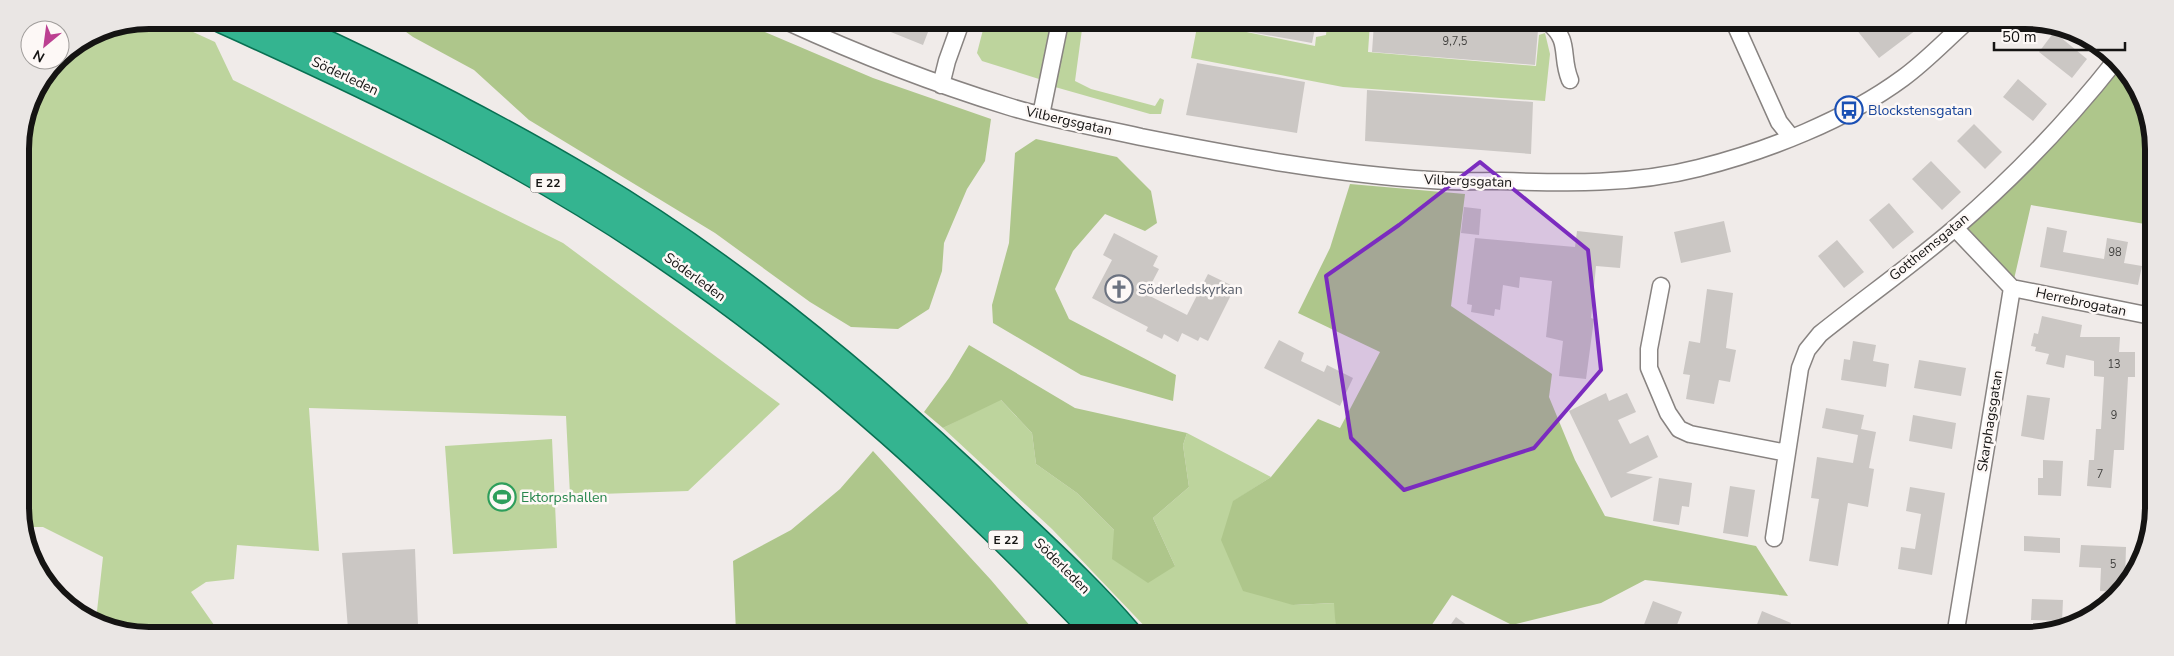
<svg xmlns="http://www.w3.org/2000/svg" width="2174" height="656" viewBox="0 0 2174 656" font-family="'Nunito Sans',sans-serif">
<rect width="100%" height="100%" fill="#f0ebe9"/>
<path fill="#bdd49d" d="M 148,20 L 167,20 L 215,42 L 233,80 L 563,243 L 780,404 L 688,491 L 570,495 L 566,416 L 309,408 L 319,551 L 237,545 L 234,579 L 206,582 L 191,592 L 219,632 L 115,632 L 96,620 L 103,557 L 43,527 L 22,527 L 20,140 L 30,99 L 56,60 L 60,60 L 60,56 L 100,30 Z
M 985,22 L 1051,22 L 1039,79 L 982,61 L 977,53 Z
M 1068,22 L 1083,22 L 1075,81 L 1091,89 L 1155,106 L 1160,98 L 1164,100 L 1161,114 L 1150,114 L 1055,87 Z
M 1198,22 L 1315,46 L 1316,37 L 1326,35 L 1327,26 L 1341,29 L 1342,23 L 1370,23 L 1368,52 L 1536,66 L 1539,35 L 1545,33 L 1550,54 L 1545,101 L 1343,87 L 1191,58 Z
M 1000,399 L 1032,433 L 1036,464 L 1077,493 L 1114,530 L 1175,566 L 1153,518 L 1189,487 L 1183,445 L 1187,433 L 1271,477 L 1234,501 L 1293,605 L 1335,603 L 1336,633 L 1338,634 L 1152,634 L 1052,529 L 943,428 Z
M 552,439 L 557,548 L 453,554 L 445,446 Z"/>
<path fill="#aec68b" d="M 391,21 L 739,21 L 873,78 L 991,119 L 985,161 L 967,189 L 944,243 L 942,271 L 929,309 L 898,329 L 851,327 L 810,302 L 715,233 L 529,120 L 474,70 L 413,37 Z
M 2122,64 L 2152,124 L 2151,225 L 2031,205 L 2012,288 L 1955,228 Z
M 1036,139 L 1117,157 L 1151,191 L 1157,223 L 1145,231 L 1105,214 L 1073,251 L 1055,289 L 1069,319 L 1176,375 L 1173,401 L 1081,375 L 993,323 L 992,305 L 1009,243 L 1015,153 Z
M 1350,184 L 1465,194 L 1451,306 L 1552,374 L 1549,397 L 1575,460 L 1605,516 L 1756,546 L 1788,596 L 1645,580 L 1601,603 L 1512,625 L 1452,595 L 1429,629 L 1398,629 L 1390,634 L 1338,634 L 1336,633 L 1334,603 L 1293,605 L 1243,591 L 1221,540 L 1233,501 L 1271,477 L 1318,419 L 1340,428 L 1380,352 L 1298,313 L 1330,248 Z
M 969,345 L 1075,408 L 1187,433 L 1183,445 L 1189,487 L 1153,518 L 1175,566 L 1148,583 L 1112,559 L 1114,530 L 1077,493 L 1036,464 L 1032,433 L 1001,400 L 943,428 L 924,412 L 949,378 Z
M 873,451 L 991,580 L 1037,634 L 791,633 L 766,629 L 749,633 L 736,633 L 733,561 L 791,530 L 840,489 Z"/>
<path fill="#cbc7c4" d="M 866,22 L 902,22 L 928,32 L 923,45 Z
M 1240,22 L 1263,23 L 1316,23 L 1312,43 L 1239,30 Z
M 1374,23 L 1456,23 L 1538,30 L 1535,65 L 1372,52 Z
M 1852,24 L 1924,24 L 1879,58 Z
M 2054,32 L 2087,59 L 2072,78 L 2039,52 Z
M 1197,63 L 1305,82 L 1297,133 L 1186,115 Z
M 2018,79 L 2047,104 L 2033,121 L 2003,97 Z
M 1367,90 L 1533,102 L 1531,154 L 1365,141 Z
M 1974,124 L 2002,152 L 1985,169 L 1957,141 Z
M 1931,161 L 1961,192 L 1942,210 L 1912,179 Z
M 1889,203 L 1914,232 L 1893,249 L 1869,220 Z
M 1464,207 L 1481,209 L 1479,235 L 1461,233 Z
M 1724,221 L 1731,252 L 1681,263 L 1674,232 Z
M 2047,227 L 2067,231 L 2063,252 L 2104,259 L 2107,238 L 2128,242 L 2124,263 L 2142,266 L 2138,285 L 2040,267 Z
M 1577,231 L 1623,236 L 1620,268 L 1596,266 L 1591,318 L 1594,319 L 1586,379 L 1559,376 L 1563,341 L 1546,337 L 1552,281 L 1520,277 L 1519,288 L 1503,285 L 1500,310 L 1495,309 L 1494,316 L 1471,312 L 1472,305 L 1467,304 L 1475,238 L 1575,247 Z
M 1114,233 L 1158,256 L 1153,266 L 1159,269 L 1146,294 L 1187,315 L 1208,274 L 1235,287 L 1208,341 L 1200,337 L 1198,341 L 1182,333 L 1178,342 L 1164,334 L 1162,339 L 1146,331 L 1148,327 L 1092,298 L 1112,260 L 1103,255 Z
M 1837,240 L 1864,272 L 1844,288 L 1818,256 Z
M 1707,289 L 1733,293 L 1726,348 L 1736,350 L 1730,382 L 1719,380 L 1714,404 L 1686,399 L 1690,375 L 1683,374 L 1689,341 L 1700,343 Z
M 2042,316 L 2082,325 L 2080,337 L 2120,337 L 2119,352 L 2135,352 L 2135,377 L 2128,377 L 2124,450 L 2114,450 L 2111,488 L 2087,486 L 2089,460 L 2094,460 L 2096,429 L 2101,429 L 2104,377 L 2094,376 L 2094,361 L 2066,355 L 2064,368 L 2046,364 L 2049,354 L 2035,351 L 2036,347 L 2031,346 L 2034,333 L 2038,334 Z
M 1279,340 L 1304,353 L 1301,361 L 1324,372 L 1327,365 L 1353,378 L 1340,406 L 1264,368 Z
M 1853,341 L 1876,345 L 1873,361 L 1889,364 L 1886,387 L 1841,380 L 1844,359 L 1850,360 Z
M 1919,360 L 1966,368 L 1961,396 L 1914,388 Z
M 1606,393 L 1609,401 L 1627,393 L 1636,412 L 1618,420 L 1630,444 L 1648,435 L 1658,457 L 1626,473 L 1653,477 L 1611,498 L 1569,411 Z
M 2027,395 L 2050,398 L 2044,440 L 2021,436 Z
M 1826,408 L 1864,415 L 1861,429 L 1876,432 L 1869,468 L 1874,469 L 1868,507 L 1848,503 L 1838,566 L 1809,561 L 1819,499 L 1811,498 L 1817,457 L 1853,463 L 1858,435 L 1822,428 Z
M 1913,415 L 1956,423 L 1952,449 L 1909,441 Z
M 2043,460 L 2063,461 L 2061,496 L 2038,495 L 2038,478 L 2043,478 Z
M 1659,478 L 1692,483 L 1689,507 L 1682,506 L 1679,525 L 1653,521 Z
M 1730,486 L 1755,490 L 1748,537 L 1723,533 Z
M 1910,487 L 1945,493 L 1932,575 L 1898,569 L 1901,547 L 1915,549 L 1921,514 L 1906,511 Z
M 2024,536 L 2060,538 L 2060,553 L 2024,551 Z
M 2081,545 L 2126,547 L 2125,580 L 2118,592 L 2100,591 L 2101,568 L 2079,567 Z
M 415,549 L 418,625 L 348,629 L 342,553 Z
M 2032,599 L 2063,600 L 2062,621 L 2031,620 Z
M 1653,601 L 1682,612 L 1673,635 L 1640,635 Z
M 1762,611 L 1791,623 L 1786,635 L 1753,635 Z
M 1456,617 L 1480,635 L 1444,634 Z"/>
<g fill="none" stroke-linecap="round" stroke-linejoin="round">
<g stroke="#888381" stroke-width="19">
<path id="minor" d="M 786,21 C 858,54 932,83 1007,106 C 1051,120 1097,127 1141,137 C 1237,156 1334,174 1431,180 C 1454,182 1477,181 1500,181 C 1567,183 1633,185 1699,168 C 1767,151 1846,120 1903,78 C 1925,62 1944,42 1964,24
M 1549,23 C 1571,41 1560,56 1570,80
M 1735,24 L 1779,122 L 1791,137
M 941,85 L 947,61 L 961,22
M 1041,115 L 1060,22
M 1955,228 L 2012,288
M 1661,286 L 1649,349 L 1649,368 L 1668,413 L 1679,429 L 1690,434 L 1787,453
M 2012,288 L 2151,316
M 1774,538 L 1800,368 L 1807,350 L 1820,334 C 1865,298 1912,265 1955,228 C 2014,177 2068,121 2116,60
M 1955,636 L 2012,288"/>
</g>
<g stroke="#087052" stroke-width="29">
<path id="trunk" d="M 223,20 C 374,88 525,160 662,254 C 823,363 964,494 1098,634
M 275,20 C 383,69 489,122 591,183 C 738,271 873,384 996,502 C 1041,545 1088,587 1128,634"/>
</g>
<use href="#minor" stroke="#fff" stroke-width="16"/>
<use href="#trunk" stroke="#34b490" stroke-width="26"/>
</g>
<path fill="#7b2cbf" fill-opacity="0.2" stroke="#7b2cbf" stroke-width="4" stroke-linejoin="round" d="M 1480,162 L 1588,250 L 1601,370 L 1534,448 L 1404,490 L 1351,438 L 1326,276 L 1399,225 Z"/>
<defs>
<g id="bus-ring" transform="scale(1.4375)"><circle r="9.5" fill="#fdf8f6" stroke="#1a4fb4" stroke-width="1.5"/><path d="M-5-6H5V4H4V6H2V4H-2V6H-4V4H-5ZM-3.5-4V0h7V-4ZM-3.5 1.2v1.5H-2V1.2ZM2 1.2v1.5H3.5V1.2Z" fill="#1a4fb4"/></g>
<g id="church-ring" transform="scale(1.4375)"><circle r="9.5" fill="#fdf8f6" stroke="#6b7280" stroke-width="1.5"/><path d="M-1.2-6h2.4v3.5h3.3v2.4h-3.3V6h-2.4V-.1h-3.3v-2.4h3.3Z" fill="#6b7280"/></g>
<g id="stadium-ring" transform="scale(1.4375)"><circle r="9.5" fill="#fdf8f6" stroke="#2e9e5b" stroke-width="1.5"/><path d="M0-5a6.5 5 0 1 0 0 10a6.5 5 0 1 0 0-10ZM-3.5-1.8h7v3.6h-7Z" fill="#2e9e5b"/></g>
</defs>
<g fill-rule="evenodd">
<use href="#bus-ring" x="1849" y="110"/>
<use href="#church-ring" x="1119" y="289"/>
<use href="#stadium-ring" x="502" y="497"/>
</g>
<g text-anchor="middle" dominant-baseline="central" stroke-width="5" stroke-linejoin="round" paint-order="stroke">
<g font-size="11" fill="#42413f">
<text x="1455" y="41">9,7,5</text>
<text x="2115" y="252">98</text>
<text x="2114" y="364">13</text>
<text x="2114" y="415">9</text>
<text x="2100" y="474">7</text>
<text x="2113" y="564">5</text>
</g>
<g fill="#fdf8f6" stroke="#5b5857" stroke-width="1">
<rect x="530.5" y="173.5" width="35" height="19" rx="4"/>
<rect x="988.5" y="530.5" width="35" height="19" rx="4"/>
</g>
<g font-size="12" font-weight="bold" fill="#151413">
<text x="548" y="183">E 22</text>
<text x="1006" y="540">E 22</text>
</g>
<g font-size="14" fill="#151413" stroke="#fdf8f6">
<text transform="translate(345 76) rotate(25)">Söderleden</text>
<text transform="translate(1069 121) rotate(13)">Vilbergsgatan</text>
<text transform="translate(1468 181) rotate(2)">Vilbergsgatan</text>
<text transform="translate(1929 247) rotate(-39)">Gotthemsgatan</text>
<text transform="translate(695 277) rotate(36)">Söderleden</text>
<text transform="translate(2081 302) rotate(12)">Herrebrogatan</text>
<text transform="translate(1990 421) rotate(-81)">Skarphagsgatan</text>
<text transform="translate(1062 566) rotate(45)">Söderleden</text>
</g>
<g font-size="14" fill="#164399" stroke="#fdf8f6" text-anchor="start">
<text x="1868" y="110">Blockstensgatan</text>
</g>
<g font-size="14" fill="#5b616d" stroke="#fdf8f6" text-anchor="start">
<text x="1138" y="289">Söderledskyrkan</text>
</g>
<g font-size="14" fill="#27864d" stroke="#fdf8f6" text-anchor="start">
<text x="521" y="497">Ektorpshallen</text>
</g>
</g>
<path d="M0 0H2174V656H0ZM149 29H2025A120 120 0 0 1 2145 149V507A120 120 0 0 1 2025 627H149A120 120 0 0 1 29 507V149A120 120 0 0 1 149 29Z" fill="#eae6e4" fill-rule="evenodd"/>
<path fill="none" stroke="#151413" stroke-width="6" d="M149 29H2025A120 120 0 0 1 2145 149V507A120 120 0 0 1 2025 627H149A120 120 0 0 1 29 507V149A120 120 0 0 1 149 29Z"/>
<g transform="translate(45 45) rotate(209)"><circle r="24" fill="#fdf8f6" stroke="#a09d9b"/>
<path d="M0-4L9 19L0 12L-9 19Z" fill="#bc4091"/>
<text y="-8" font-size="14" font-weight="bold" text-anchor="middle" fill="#151413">N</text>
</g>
<path d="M1994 42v8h131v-8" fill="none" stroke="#151413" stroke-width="2.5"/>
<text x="2002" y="42" font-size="15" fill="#151413" stroke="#fdf8f6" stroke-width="4" paint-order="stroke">50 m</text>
</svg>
